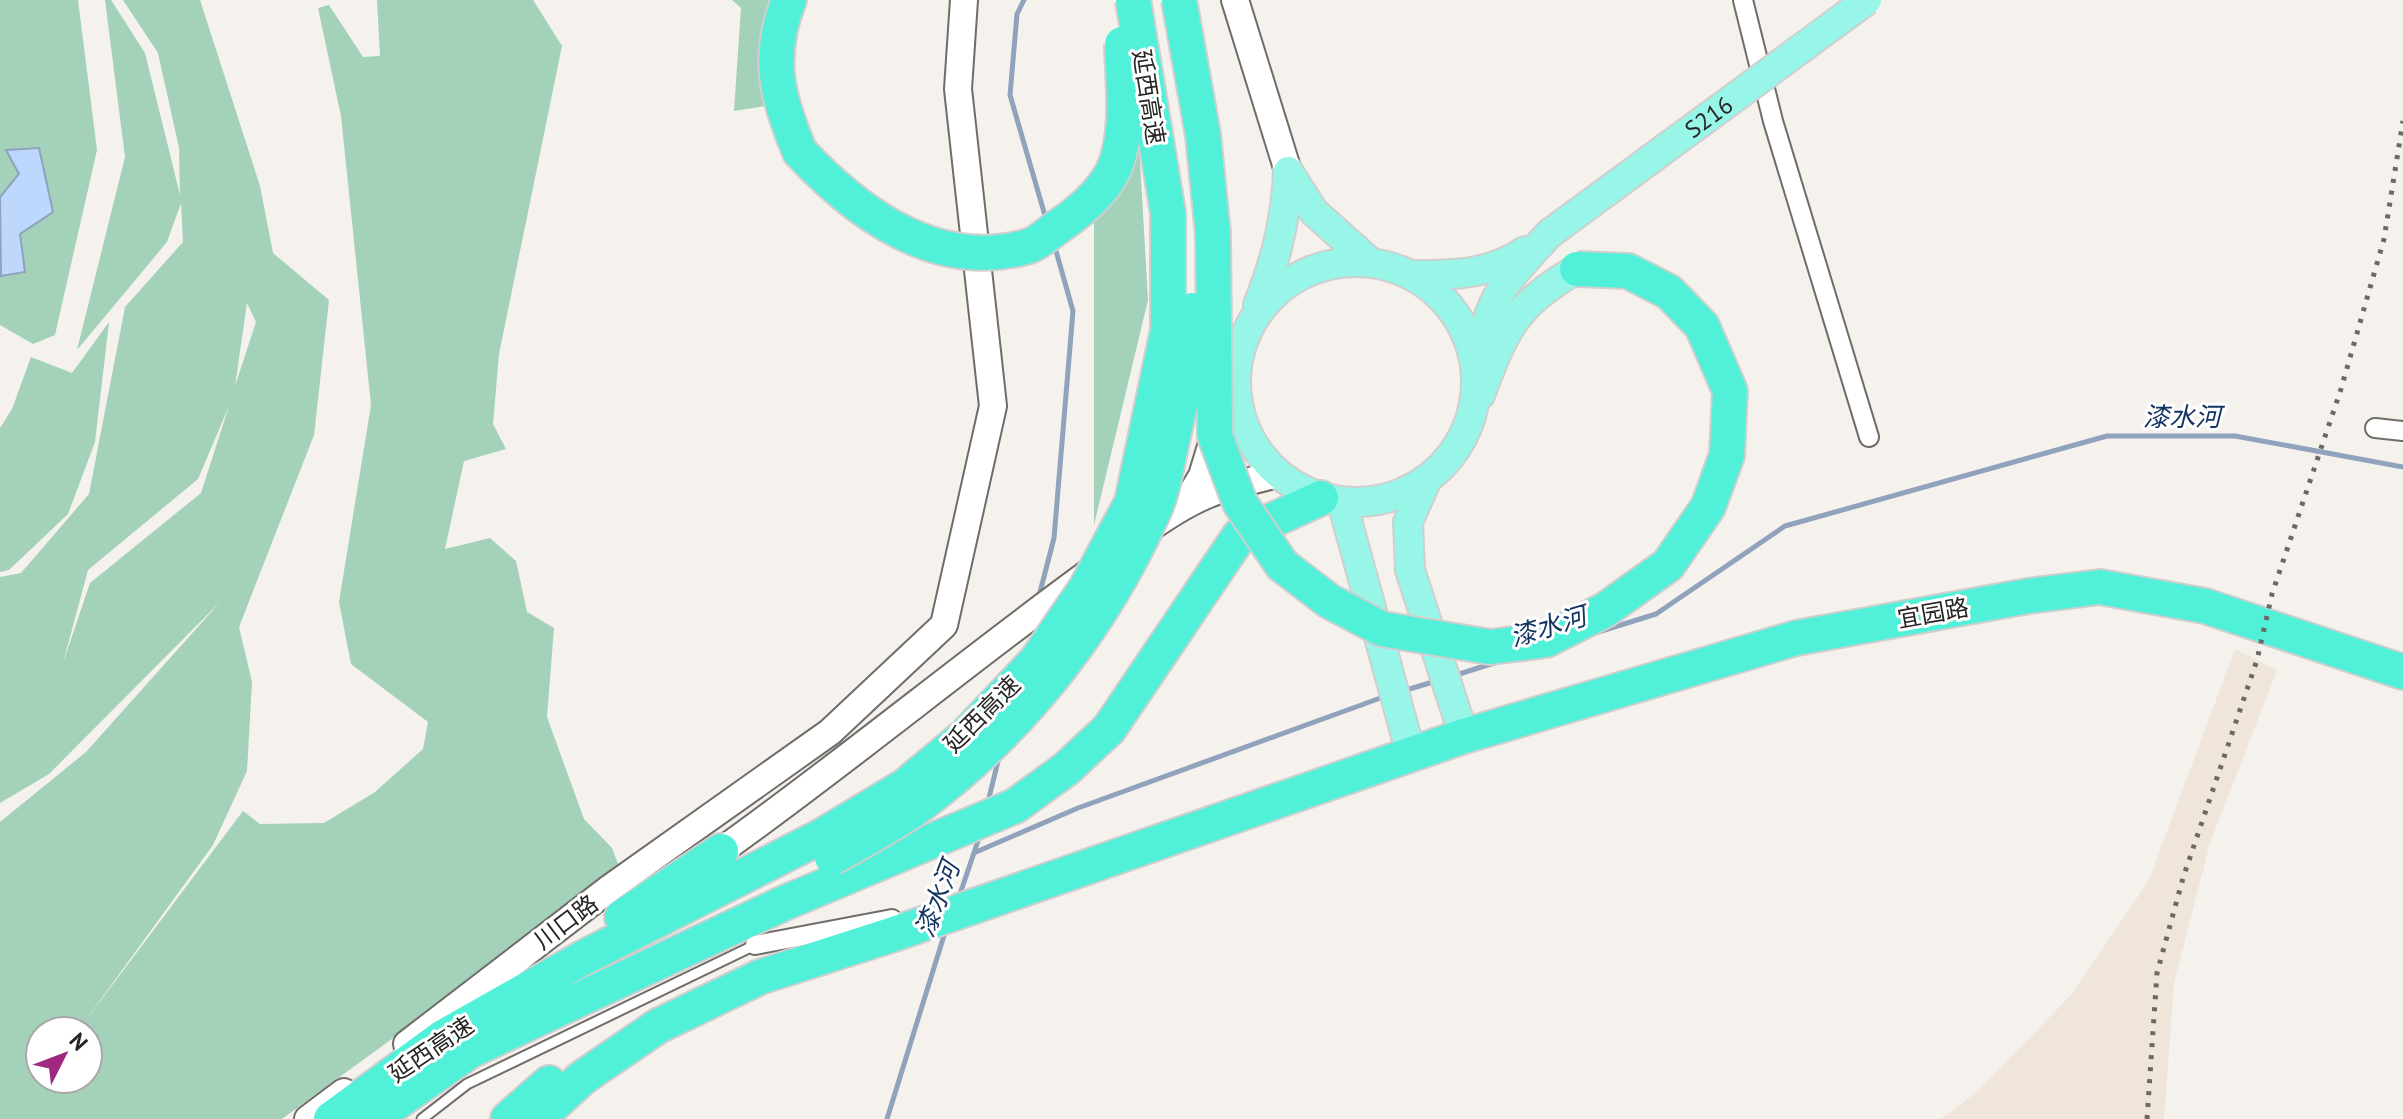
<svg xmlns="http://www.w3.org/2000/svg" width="2403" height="1119" viewBox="0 0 2403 1119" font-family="'PT Sans','Noto Sans SC',sans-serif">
<rect width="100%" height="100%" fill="#f5f1ed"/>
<path fill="#efe5db" d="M 2235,649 L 2277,670 L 2210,843 L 2174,983 L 2164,1119 L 1941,1119 L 1978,1091 L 2071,995 L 2149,880 Z"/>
<path fill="#a3d1ba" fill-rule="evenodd" d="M 0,0 L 78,0 L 97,150 L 55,335 L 33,344 L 0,325 Z
M 105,0 L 111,0 L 145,53 L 180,195 L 179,148 L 158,53 L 123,0 L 200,0 L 260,186 L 273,253 L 329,300 L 314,435 L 239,627 L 252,682 L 247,771 L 213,845 L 83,1024 L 243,811 L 260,824 L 324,823 L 375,792 L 423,749 L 428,722 L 351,664 L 339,602 L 371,405 L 341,116 L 318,8 L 329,5 L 363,57 L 380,56 L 377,0 L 533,0 L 562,46 L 499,354 L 493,424 L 506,449 L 464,461 L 445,549 L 490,538 L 516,561 L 527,612 L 554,628 L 547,717 L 584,819 L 612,848 L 621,872 L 282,1119 L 0,1119 L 0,822 L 86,752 L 221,601 L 49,774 L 0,803 L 0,577 L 21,573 L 89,494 L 125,307 L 183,242 L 181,203 L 167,242 L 77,350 L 125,157 ZM 247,303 L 256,322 L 235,386 ZM 229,406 L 201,493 L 90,583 L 63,663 L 88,570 L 198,479 ZM 40,1031 L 88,1031 L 88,1079 L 40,1079 Z
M 732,0 L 801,0 L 791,102 L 734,111 L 741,8 Z
M 1137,109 L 1148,300 L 1094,525 L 1094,206 Z
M 109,322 L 95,442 L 68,514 L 9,570 L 0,572 L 0,428 L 12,409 L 31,357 L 72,373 Z"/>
<path fill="#bdd7fd" stroke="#90a2bc" stroke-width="2" d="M 39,148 L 53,212 L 20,234 L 25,272 L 1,276 L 0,197 L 19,174 L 6,150 Z"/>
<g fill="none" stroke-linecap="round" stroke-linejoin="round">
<path stroke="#90a2bc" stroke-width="5" d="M 1024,0 L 1017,14 L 1010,95 L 1046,219
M 1039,596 L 1054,538 L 1073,311 L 1054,244
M 1595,633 L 1656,614 L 1785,526 L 2107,436 L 2235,436 L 2403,467
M 1453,676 L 1497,662
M 1403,691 L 1436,681
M 988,802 L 999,757
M 976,852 L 1078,808 L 1386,696
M 959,897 L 980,835
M 887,1119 L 946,929"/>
<g stroke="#706d69" stroke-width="13">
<path id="lane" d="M 422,1119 L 467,1084 L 755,945"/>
</g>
<g stroke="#706d69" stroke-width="22">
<path id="street" d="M 1743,0 L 1773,121 L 1869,437
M 2375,428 L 2403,431
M 755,945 L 892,919"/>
</g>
<g stroke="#706d69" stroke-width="30">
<path id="secondary" d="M 1235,0 L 1288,171
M 1187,501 L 1202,476 L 1236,364
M 1144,532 C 1196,495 1216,489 1278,474
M 721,851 C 847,761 965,663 1090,572
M 407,1044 L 610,888 L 830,732 L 944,625 L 993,406 L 958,89 L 964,0
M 308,1119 L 344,1092"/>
</g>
<g stroke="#cfcfcf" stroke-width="32">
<path id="primary" d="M 1288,171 L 1314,212 L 1370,262
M1236 382a120 120 0 1 1 240 0a120 120 0 1 1-240 0Z
M 1412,275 C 1453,275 1490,275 1525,251
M 1258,305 C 1276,260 1286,220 1288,171
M 1478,364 C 1488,295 1504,284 1549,234
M 1480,395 C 1505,329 1514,306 1577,269
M 1427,479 L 1408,522 L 1410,570 L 1464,736
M 1342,502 L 1411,754"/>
</g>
<g stroke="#cfcfcf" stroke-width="38">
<path id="highway" d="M 789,0 C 766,57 777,98 800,152
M 622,917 L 721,851
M 457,1057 L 782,904 L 1015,806 L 1066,769 L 1109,729 L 1240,535 L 1321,498
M 331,1119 L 443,1037 L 581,959 L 820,837
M 373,1119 L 477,1046
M 508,1119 L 549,1083
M 538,1119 L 582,1078 L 658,1026 L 760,977 L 891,935 L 1464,736 L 1796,638 L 2028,596 L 2100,587 L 2205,606 L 2403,672"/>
</g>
<use href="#lane" stroke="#fff" stroke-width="9"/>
<use href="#street" stroke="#fff" stroke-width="18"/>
<use href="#secondary" stroke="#fff" stroke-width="26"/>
<use href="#primary" stroke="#97f6e8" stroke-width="28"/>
<use href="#highway" stroke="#51f0d9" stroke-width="34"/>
<path stroke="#6b6966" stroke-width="5" stroke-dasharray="4 8" stroke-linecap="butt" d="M 2147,1119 L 2157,973 L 2183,878 L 2257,660 L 2272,594 L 2341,389 L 2384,239 L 2403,121"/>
<g stroke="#cfcfcf" stroke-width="32" stroke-linecap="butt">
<g id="primary-bridge">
<path id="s1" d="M 1549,234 L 1867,0"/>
</g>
</g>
<g stroke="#cfcfcf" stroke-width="38" stroke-linecap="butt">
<path id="highway-bridge" d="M 1179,0 L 1203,135 L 1213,234 L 1215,436 L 1240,503 L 1282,565 L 1329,601 L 1382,629 L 1490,647 L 1546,640 L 1605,610 L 1668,565 L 1708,507 L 1727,455 L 1730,391 L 1702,326 L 1669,292 L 1628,271 L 1577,269
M 800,152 C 858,214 938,273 1029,246 C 1039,243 1050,232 1059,226 C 1081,211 1106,190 1116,164 C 1129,127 1123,82 1122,44
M 820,837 L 905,786 L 965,736 L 1036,661 L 1086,588 L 1132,502 L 1168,330 L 1168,213 L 1133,0
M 832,858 C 861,841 893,825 920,805 C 1021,730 1102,627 1153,513 C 1164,490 1167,461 1173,436 C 1182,395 1193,352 1192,310"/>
</g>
<use href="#primary-bridge" stroke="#97f6e8" stroke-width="28"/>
<use href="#highway-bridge" stroke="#51f0d9" stroke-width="34"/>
</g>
<g text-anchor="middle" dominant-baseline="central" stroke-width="6" stroke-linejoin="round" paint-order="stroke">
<g font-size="24" fill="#272624" stroke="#fff">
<text transform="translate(1149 97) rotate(81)">延西高速</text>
<text stroke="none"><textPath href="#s1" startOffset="198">S216</textPath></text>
<text transform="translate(1933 613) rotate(-10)">宜园路</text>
<text transform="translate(982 714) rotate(-45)">延西高速</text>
<text transform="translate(566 922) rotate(-37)">川口路</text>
<text transform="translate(431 1049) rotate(-34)">延西高速</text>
</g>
<g font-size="26" font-style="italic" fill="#143462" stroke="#fff">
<text x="2182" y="416">漆水河</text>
<text transform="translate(1548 626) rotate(-17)">漆水河</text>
<text transform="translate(937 899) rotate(-69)">漆水河</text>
</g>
</g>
<g transform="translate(64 1055) rotate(48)"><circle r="38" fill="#ffffff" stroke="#a9a8a7" stroke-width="2"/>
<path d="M0-6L14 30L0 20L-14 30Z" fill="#9f2881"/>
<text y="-12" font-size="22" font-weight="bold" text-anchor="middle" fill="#272624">N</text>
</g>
</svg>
